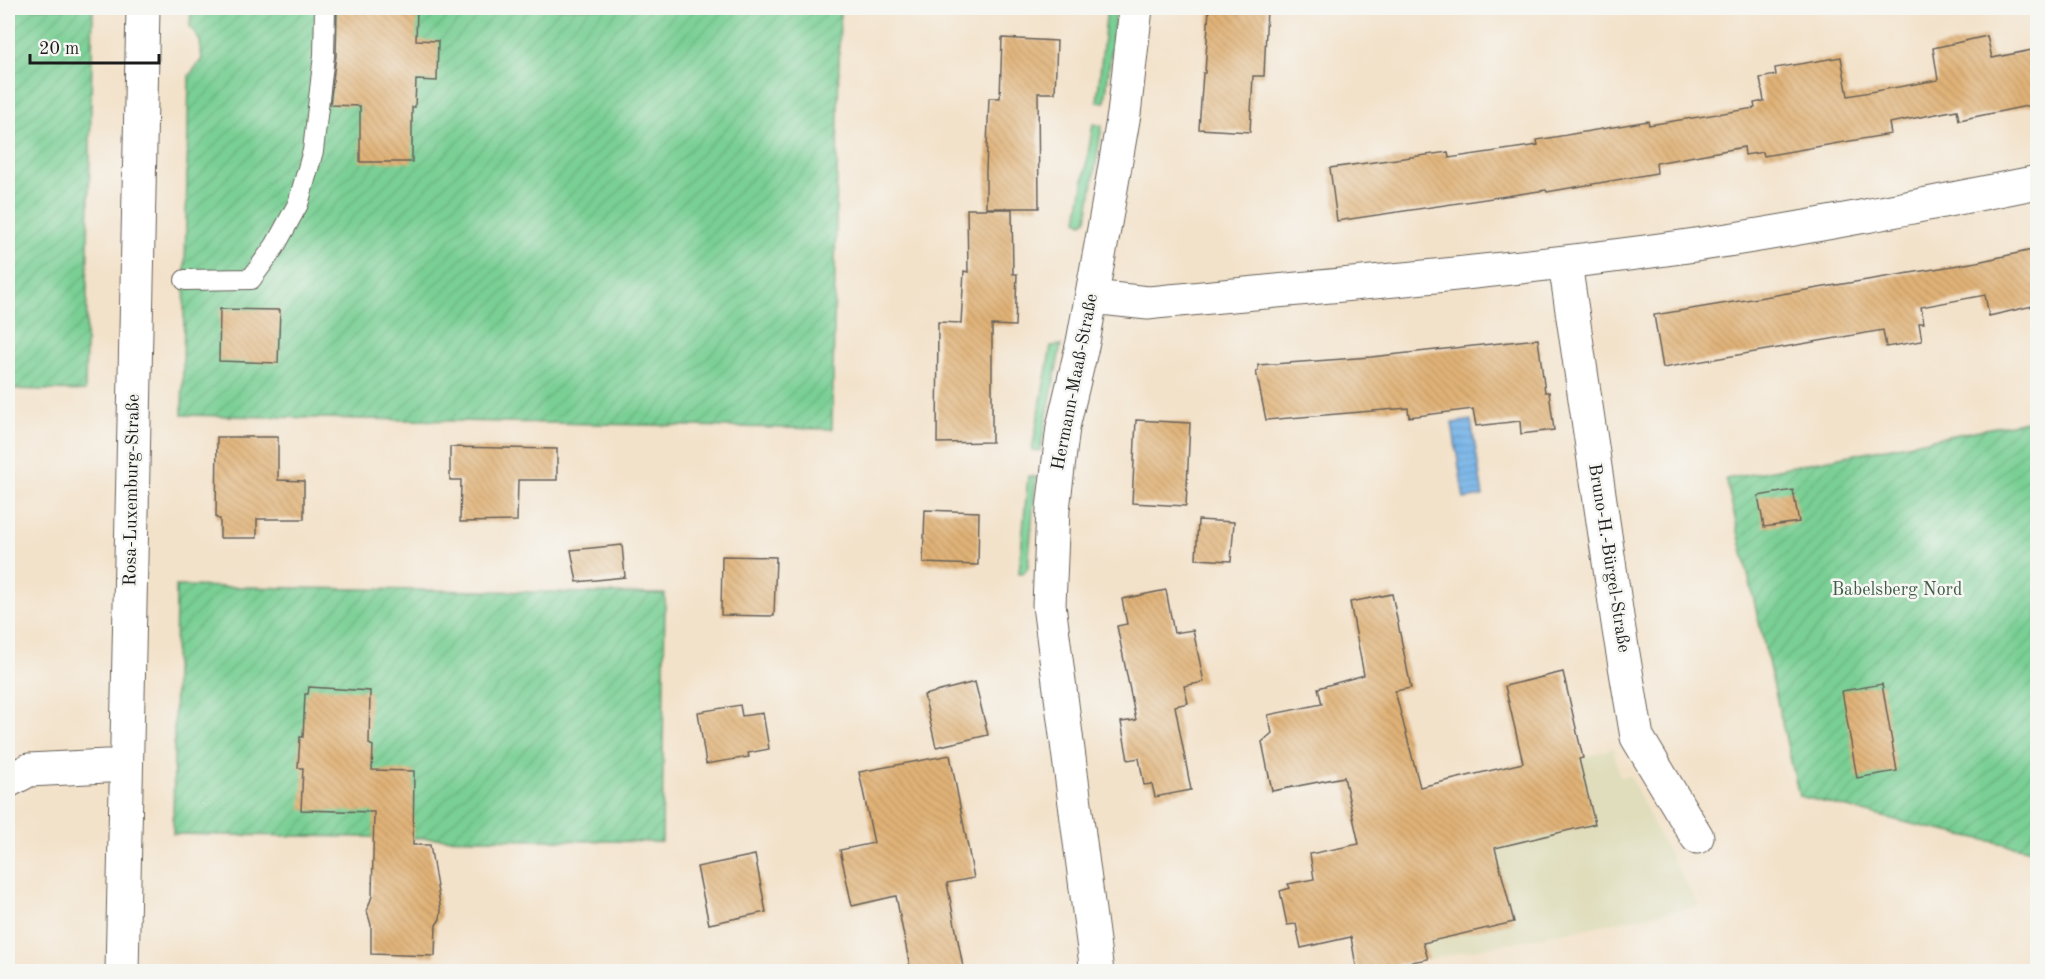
<svg xmlns="http://www.w3.org/2000/svg" width="2045" height="979" viewBox="0 0 2045 979" font-family="'Old Standard TT',serif">
<defs>
<pattern id="garden-furrows" width="10" height="10" patternUnits="userSpaceOnUse" patternTransform="scale(1.5)"><rect width="10" height="10" fill="#79cf94"/><path d="M-1 1l2-2M0 10L10 0M9 11l2-2" fill="none" stroke="#68b17f"/></pattern>
<pattern id="water-rules" width="6" height="5" patternUnits="userSpaceOnUse" patternTransform="scale(1.5)"><rect width="6" height="5" fill="#73b2e7"/><path d="M0 2.5h6" fill="none" stroke="#6398c6"/></pattern>
<pattern id="building-back-hatch" width="6" height="6" patternUnits="userSpaceOnUse" patternTransform="scale(1.5)"><rect width="6" height="6" fill="#e0b277"/><path d="M-1 5l2 2M0 0l6 6M5-1l2 2" fill="none" stroke="#c09866"/></pattern>
</defs>
<rect width="100%" height="100%" fill="#f6f6f2"/>
<filter id="ink" filterUnits="userSpaceOnUse"><feTurbulence type="fractalNoise" baseFrequency=".0167" numOctaves="2"/><feDisplacementMap in="SourceGraphic" scale="12" xChannelSelector="R" yChannelSelector="G"/><feConvolveMatrix kernelMatrix="1 2 1 2 8 2 1 2 1" color-interpolation-filters="sRGB"/></filter>
<filter id="wash" filterUnits="userSpaceOnUse"><feTurbulence type="fractalNoise" baseFrequency=".008" numOctaves="4" result="noise"/><feDisplacementMap in="SourceGraphic" scale="24" xChannelSelector="R" yChannelSelector="G"/><feGaussianBlur stdDeviation="1.35" result="paint"/><feColorMatrix in="noise" values="0 0 0 0 0 0 0 0 0 0 0 0 0 0 0 0 0 1.4 0 .05"/><feComposite in="paint" operator="in"/></filter>
<g filter="url(#wash)">
<rect width="100%" height="100%" fill="#f3e2ca"/>
<path fill="#dfddbb" d="M 1613,748 L 1620,777 L 1630,776 L 1662,841 L 1699,906 L 1428,959 L 1386,804 L 1583,758 Z"/>
<path fill="#79cf94" stroke="#4a7658" stroke-width="1.5" d="M 1107,8 L 1111,8 L 1116,12 L 1105,102 L 1097,102 Z
M 1093,124 L 1102,126 L 1087,219 L 1082,223 L 1077,220 Z
M 1061,345 L 1040,451 L 1032,450 L 1051,346 Z
M 1028,476 L 1036,477 L 1028,568 L 1024,573 L 1019,573 Z"/>
<path fill="url(#garden-furrows)" stroke="#4a7658" stroke-width="1.5" d="M 8,8 L 93,8 L 85,391 L 8,389 Z
M 191,8 L 840,8 L 832,429 L 182,415 L 189,76 L 202,59 L 200,41 L 190,26 Z
M 2037,419 L 2037,851 L 1916,825 L 1799,796 L 1726,479 Z
M 176,586 L 665,594 L 662,842 L 173,834 Z"/>
<path fill="url(#water-rules)" stroke="#486782" stroke-width="1.5" d="M 1471,420 L 1483,496 L 1464,499 L 1452,423 Z"/>
<g id="blocks">
<path fill="url(#building-back-hatch)" d="M 355,8 L 391,8 L 390,11 L 417,11 L 416,40 L 438,41 L 437,81 L 416,80 L 415,107 L 412,107 L 412,162 L 360,162 L 360,106 L 330,105 L 336,55 L 337,10 L 354,10 Z
M 1209,8 L 1267,8 L 1264,76 L 1253,76 L 1250,132 L 1199,129 L 1203,73 L 1205,73 Z
M 1987,36 L 1992,58 L 2037,49 L 2037,104 L 1959,120 L 1957,110 L 1889,123 L 1891,134 L 1764,156 L 1763,152 L 1745,155 L 1744,147 L 1656,163 L 1657,173 L 1547,192 L 1546,190 L 1337,221 L 1330,168 L 1448,152 L 1449,158 L 1538,145 L 1537,140 L 1648,121 L 1649,125 L 1755,108 L 1754,103 L 1764,101 L 1760,78 L 1776,75 L 1775,68 L 1841,57 L 1848,96 L 1938,80 L 1933,48 Z
M 1002,38 L 1057,41 L 1055,93 L 1038,93 L 1039,208 L 986,208 L 986,170 L 989,98 L 1000,98 Z
M 967,209 L 1012,209 L 1013,274 L 1017,274 L 1015,326 L 992,325 L 992,442 L 937,443 L 938,322 L 961,323 L 964,271 L 968,272 Z
M 2037,249 L 2037,305 L 1989,316 L 1985,295 L 1921,307 L 1924,323 L 1919,323 L 1922,341 L 1886,347 L 1883,330 L 1663,368 L 1654,315 L 1977,262 Z
M 220,309 L 280,310 L 278,363 L 219,361 Z
M 1538,339 L 1545,392 L 1549,392 L 1554,430 L 1521,434 L 1520,421 L 1476,426 L 1473,409 L 1409,417 L 1408,408 L 1266,420 L 1256,371 L 1258,371 L 1258,365 L 1371,357 Z
M 1136,420 L 1190,423 L 1186,506 L 1132,503 Z
M 217,437 L 278,437 L 278,480 L 304,481 L 304,519 L 257,519 L 257,538 L 220,538 L 220,519 L 216,518 Z
M 450,447 L 557,449 L 557,480 L 518,480 L 517,521 L 460,522 L 461,480 L 450,480 Z
M 1793,490 L 1799,522 L 1764,527 L 1758,496 Z
M 925,510 L 979,512 L 978,565 L 923,563 Z
M 1198,520 L 1234,522 L 1231,561 L 1196,559 Z
M 622,545 L 625,577 L 577,582 L 571,550 Z
M 722,556 L 776,557 L 774,616 L 721,615 Z
M 1166,590 L 1174,633 L 1193,630 L 1204,682 L 1184,686 L 1188,703 L 1175,706 L 1191,790 L 1155,797 L 1152,784 L 1144,785 L 1139,758 L 1128,760 L 1121,722 L 1136,720 L 1117,626 L 1127,624 L 1122,599 Z
M 1392,594 L 1411,688 L 1395,691 L 1420,787 L 1523,763 L 1505,686 L 1563,672 L 1583,758 L 1579,759 L 1595,824 L 1495,848 L 1514,922 L 1423,943 L 1428,959 L 1357,972 L 1351,937 L 1301,948 L 1296,924 L 1287,925 L 1280,891 L 1290,888 L 1288,884 L 1314,879 L 1310,854 L 1359,844 L 1344,777 L 1272,791 L 1262,742 L 1272,733 L 1268,715 L 1322,704 L 1318,688 L 1364,675 L 1350,602 Z
M 975,682 L 988,735 L 936,747 L 924,695 Z
M 1882,684 L 1897,771 L 1857,778 L 1842,691 Z
M 309,687 L 370,691 L 369,744 L 373,746 L 372,770 L 414,771 L 413,845 L 430,845 L 441,911 L 440,919 L 436,925 L 435,956 L 371,954 L 371,925 L 367,911 L 372,896 L 374,812 L 301,810 L 303,768 L 298,768 L 300,737 L 303,737 L 305,694 L 308,694 Z
M 740,705 L 742,716 L 763,713 L 769,749 L 748,753 L 749,757 L 706,764 L 698,712 Z
M 950,755 L 974,878 L 947,883 L 964,972 L 911,972 L 896,896 L 852,906 L 840,850 L 874,843 L 859,772 Z
M 755,855 L 766,912 L 709,924 L 697,867 Z"/>
</g>
</g>
<g filter="url(#ink)">
<use href="#blocks" fill-opacity="0" stroke="#676159" stroke-width="1.5"/>
<g fill="none" stroke-linecap="round" stroke-linejoin="round">
<g stroke="#676159" stroke-width="22">
<path id="lane" d="M 185,280 L 251,279 L 275,246 L 298,204 L 313,151 L 324,55 L 325,8"/>
</g>
<g stroke="#676159" stroke-width="35">
<path id="street" d="M 1565,263 L 1619,630 L 1637,737 L 1697,837
M 1092,297 L 1148,303 C 1326,286 1504,272 1681,247 C 1800,230 1919,206 2038,182
M 8,781 L 29,770 L 126,765
M 122,972 L 143,8
M 1097,972 L 1049,605 L 1053,509 L 1063,427 L 1083,342 L 1104,229 L 1124,114 L 1136,8"/>
</g>
<use href="#lane" stroke="#fff" stroke-width="20"/>
<use href="#street" stroke="#fff" stroke-width="33"/>
</g>
</g>
<g text-anchor="middle" dominant-baseline="central" stroke-width="5" stroke-linejoin="round" paint-order="stroke">
<g font-size="18" fill="#1c1c1c" stroke="#f6f6f2">
<text transform="translate(1075 382) rotate(-79)">Hermann-Maaß-Straße</text>
<text transform="translate(132 490) rotate(-89)">Rosa-Luxemburg-Straße</text>
<text transform="translate(1609 558) rotate(81)">Bruno-H.-Bürgel-Straße</text>
</g>
<g font-size="18" fill="#3d5b46" stroke="#f6f6f2">
<text x="1897" y="590">Babelsberg Nord</text>
</g>
</g>
<rect width="2045" height="979" fill="none" stroke="#f6f6f2" stroke-width="30"/>
<path d="M30 54v9h129v-9" fill="none" stroke="#1c1c1c" stroke-width="3"/>
<text x="39" y="54" font-size="18" fill="#1c1c1c" stroke="#f6f6f2" stroke-width="4.5" paint-order="stroke">20 m</text>
</svg>
